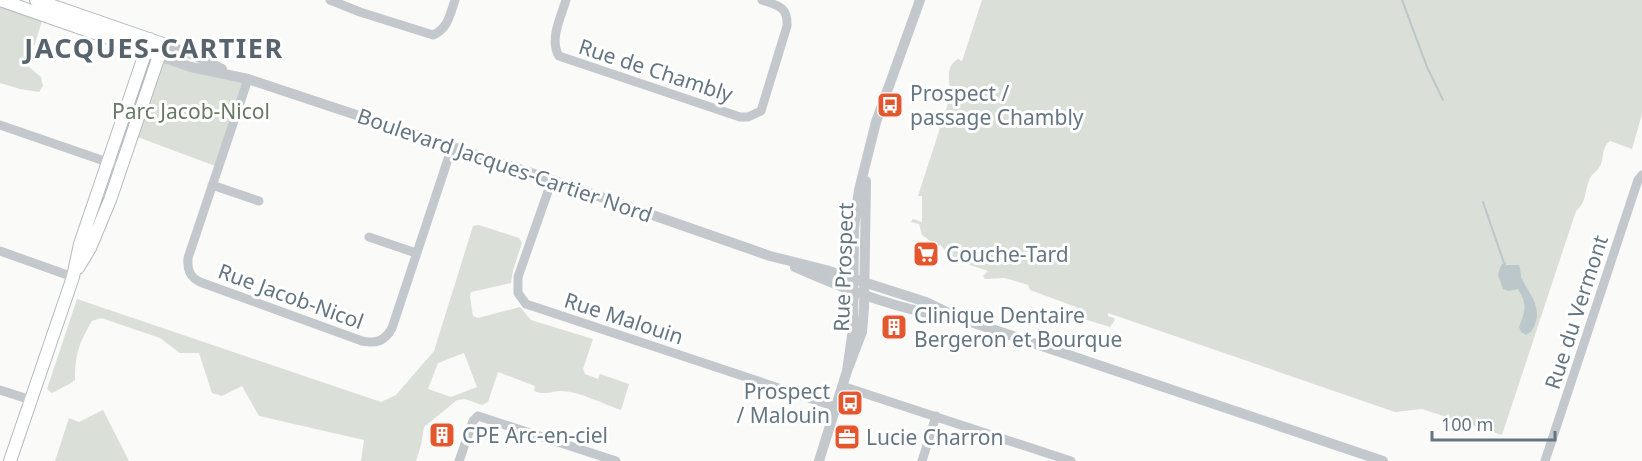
<svg xmlns="http://www.w3.org/2000/svg" width="1642" height="461" viewBox="0 0 1642 461" font-family="'Noto Sans',sans-serif">
<rect width="100%" height="100%" fill="#fafaf8"/>
<path fill="#dadfd7" fill-rule="evenodd" d="M 982,0 L 1642,0 L 1642,114 L 1632,149 L 1610,141 C 1602,147 1604,155 1601,164 C 1599,169 1596,171 1592,175 C 1584,186 1588,202 1576,211 L 1502,435 L 1422,409 L 1395,412 L 1108,313 L 1108,316 L 1114,318 L 1115,320 L 1110,327 L 1084,319 L 1076,307 L 1030,290 L 1028,285 L 1005,278 L 985,279 L 983,276 L 988,271 L 955,260 L 940,245 L 937,246 L 922,235 L 919,224 L 911,222 L 913,219 L 922,222 L 922,196 L 918,196 L 951,94 C 949,82 945,66 958,59 L 962,61 Z
M 0,7 L 42,21 L 28,66 L 41,77 L 43,86 L 39,92 L 20,89 L 0,83 Z
M 159,56 L 248,79 L 218,167 L 132,135 Z
M 479,225 L 519,238 L 522,243 L 513,270 L 511,283 L 471,292 L 470,297 L 473,316 L 478,318 L 520,307 L 531,320 L 593,339 L 583,369 L 585,374 L 598,379 L 600,374 L 629,384 L 621,410 C 603,404 581,392 562,391 C 549,391 548,396 534,391 L 535,386 L 498,372 L 488,402 L 482,405 L 465,399 L 457,400 L 424,427 L 421,445 L 416,461 L 361,461 L 364,440 L 259,416 L 242,386 L 222,396 L 212,393 L 199,353 L 180,353 L 160,338 L 101,318 L 92,321 C 79,343 75,354 75,380 L 69,384 L 52,393 L 47,389 L 77,299 L 381,402 L 396,395 L 434,351 L 473,226 ZM 464,353 L 477,387 L 451,397 L 428,389 L 438,363 Z
M 103,410 L 129,461 L 55,461 L 69,418 L 79,422 Z"/>
<path fill="#bbc7cb" d="M 1506,262 L 1506,265 L 1519,265 C 1521,269 1520,275 1522,279 C 1529,294 1542,306 1535,324 C 1533,330 1531,332 1526,335 L 1521,332 L 1519,327 C 1525,311 1528,305 1518,289 L 1509,291 L 1503,289 L 1498,275 L 1501,265 Z"/>
<g fill="none" stroke-linecap="round" stroke-linejoin="round">
<path stroke="#bbc7cb" stroke-width="2" d="M 1402,0 L 1427,67 L 1443,100
M 1483,202 L 1504,263"/>
<g stroke="#b3babf" stroke-width="14">
<path id="secondary" d="M 0,0 L 152,53
M 36,0 L 163,44 L 110,200 L 90,248 L 78,268
M 10,461 L 73,277 L 80,244 L 150,39"/>
</g>
<path stroke="#c3c8cc" stroke-width="9" d="M 330,0 L 360,12 L 433,35 C 448,29 450,14 455,0
M 566,0 C 561,17 549,40 559,56 L 740,117 L 748,117 L 761,111 L 787,26 C 788,7 779,6 762,0
M 248,79 L 188,258 C 187,270 190,277 200,282 L 362,341 C 376,344 385,341 392,328 L 452,147
M 0,125 L 113,164
M 552,180 L 518,277 L 518,293 L 526,304 L 836,407
M 212,185 L 259,201
M 369,237 L 416,253
M 0,251 L 73,277
M 842,386 L 1071,461
M 0,390 L 31,400
M 459,461 L 473,421 L 478,416 L 616,461
M 922,461 L 936,416
M 1545,461 L 1638,180 L 1642,175"/>
<path stroke="#c3c8cc" stroke-width="10" d="M 163,44 L 194,55 L 222,69
M 159,56 L 191,67 L 248,79 L 552,180 L 770,256 L 826,270 L 879,287 L 926,302 L 959,318 L 1383,461
M 795,267 C 844,289 896,309 948,317
M 847,371 L 853,329 L 854,227 L 859,190 L 876,122 L 920,0
M 819,461 L 847,371 L 862,332 L 864,308 L 866,181"/>
<use href="#secondary" stroke="#fff" stroke-width="12"/>
</g>
<defs>
<g id="bus-square" transform="scale(1.35)"><rect x="-9" y="-9" width="18" height="18" rx="4" fill="#e4572e" stroke="#fff"/><path d="M-5-6H5V4H4V6H2V4H-2V6H-4V4H-5ZM-3.5-4V0h7V-4ZM-3.5 1.2v1.5H-2V1.2ZM2 1.2v1.5H3.5V1.2Z" fill="#fff"/></g>
<g id="supermarket-square" transform="scale(1.35)"><rect x="-9" y="-9" width="18" height="18" rx="4" fill="#e4572e" stroke="#fff"/><path d="M-6-5.5h2.5l.6 2H6L4.5 2H-2.5L-4.4-4H-6ZM-1.5 3.2a1.3 1.3 0 1 0 .1 0ZM3 3.2a1.3 1.3 0 1 0 .1 0Z" fill="#fff"/></g>
<g id="building-square" transform="scale(1.35)"><rect x="-9" y="-9" width="18" height="18" rx="4" fill="#e4572e" stroke="#fff"/><path d="M-4-6H4V6H1V3H-1V6H-4ZM-2.5-4.3h1.7v1.8h-1.7ZM.8-4.3h1.7v1.8H.8ZM-2.5-1h1.7V.8h-1.7ZM.8-1h1.7V.8H.8Z" fill="#fff"/></g>
<g id="office-square" transform="scale(1.35)"><rect x="-9" y="-9" width="18" height="18" rx="4" fill="#e4572e" stroke="#fff"/><path d="M-6-3h4V-5.5h4V-3h4V5H-6ZM-1-4.5V-3h2v-1.5ZM-6 0V1H6V0Z" fill="#fff"/></g>
</defs>
<g fill-rule="evenodd">
<use href="#bus-square" x="890" y="105"/>
<use href="#supermarket-square" x="926" y="254"/>
<use href="#building-square" x="894" y="327"/>
<use href="#bus-square" x="850" y="403"/>
<use href="#building-square" x="442" y="435"/>
<use href="#office-square" x="847" y="437"/>
</g>
<g text-anchor="middle" dominant-baseline="central" stroke-width="6" stroke-linejoin="round" paint-order="stroke">
<g font-size="21" fill="#657683" stroke="#fff">
<text transform="translate(656 70) rotate(18)">Rue de Chambly</text>
<text transform="translate(505 165) rotate(19)">Boulevard Jacques-Cartier Nord</text>
<text transform="translate(843 267) rotate(-88)">Rue Prospect</text>
<text transform="translate(291 296) rotate(20)">Rue Jacob-Nicol</text>
<text transform="translate(1576 312) rotate(-72)">Rue du Vermont</text>
<text transform="translate(624 318) rotate(18)">Rue Malouin</text>
</g>
<g font-size="21" fill="#657683" stroke="#fff" text-anchor="start">
<text x="910" y="93">Prospect /<tspan x="910" dy="24">passage Chambly</tspan></text>
<text x="946" y="254">Couche-Tard</text>
<text x="914" y="315">Clinique Dentaire<tspan x="914" dy="24">Bergeron et Bourque</tspan></text>
<text x="830" y="391" text-anchor="end">Prospect<tspan x="830" dy="24">/ Malouin</tspan></text>
<text x="462" y="435">CPE Arc-en-ciel</text>
<text x="866" y="437">Lucie Charron</text>
</g>
<g font-size="21" fill="#687a64" stroke="#fff">
<text x="191" y="111">Parc Jacob-Nicol</text>
</g>
<g font-size="27" font-weight="bold" letter-spacing="1.5" fill="#57646e" stroke="#fff">
<text x="154" y="47">JACQUES-CARTIER</text>
</g>
</g>
<path d="M1432 431v9h123v-9" fill="none" stroke="#657683" stroke-width="3"/>
<text x="1441" y="431" font-size="18" fill="#657683" stroke="#ffffff" stroke-width="4.5" paint-order="stroke">100 m</text>
</svg>
